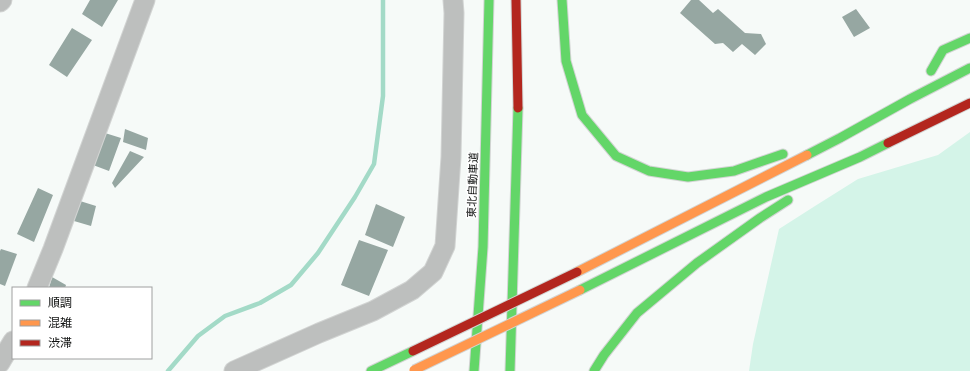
<svg xmlns="http://www.w3.org/2000/svg" width="970" height="371" viewBox="0 0 970 371" font-family="'Fira Sans Condensed','Noto Sans JP',sans-serif">
<rect width="100%" height="100%" fill="#f6faf8"/>
<path fill="#d4f4e8" d="M 970,132 L 970,371 L 749,371 L 753,344 L 779,229 L 815,206 L 858,179 L 938,155 Z"/>
<g fill="none" stroke-linecap="round" stroke-linejoin="round">
<path stroke="#a3dac7" stroke-width="4.5" d="M 168,371 L 198,336 L 225,316 L 260,303 L 291,285 L 318,253 L 355,197 L 374,164 L 383,96 L 383,0"/>
</g>
<path fill="#96a7a2" d="M 90,0 L 118,0 L 102,27 L 82,14 Z
M 691,0 L 699,0 L 713,13 L 718,9 L 745,33 L 761,34 L 766,44 L 755,55 L 742,44 L 733,52 L 723,43 L 715,44 L 680,13 Z
M 856,9 L 870,28 L 854,37 L 842,17 Z
M 72,28 L 92,40 L 67,77 L 49,65 Z
M 125,129 L 148,138 L 146,150 L 123,142 Z
M 105,133 L 121,138 L 109,171 L 93,165 Z
M 130,151 L 144,157 L 115,188 L 112,183 Z
M 38,188 L 53,195 L 34,242 L 17,234 Z
M 80,201 L 96,206 L 91,226 L 74,221 Z
M 376,204 L 405,217 L 393,247 L 365,235 Z
M 359,240 L 388,250 L 369,296 L 341,285 Z
M 1,249 L 17,254 L 5,286 L 0,284 L 0,251 Z
M 52,277 L 66,285 L 65,288 L 49,288 Z"/>
<g fill="none" stroke-linecap="round" stroke-linejoin="round">
<g stroke="#d2d4d3" stroke-width="21">
<path id="street" d="M 0,2 L 2,0
M 37,288 L 53,249 L 145,0
M 0,363 L 13,341
M 234,371 L 319,333 L 373,311 L 412,290 L 433,272 L 445,246 L 451,157 L 454,13 L 453,0"/>
</g>
<g stroke="#d2d4d3" stroke-width="11">
<path id="fast" d="M 562,0 L 566,61 L 582,115 L 616,156 L 649,171 L 688,177 L 734,171 L 783,154
M 931,71 L 943,50 L 970,38
M 807,155 L 840,138 L 910,99 L 970,68
M 580,290 L 766,197 L 860,157 L 888,143
M 371,371 L 413,351
M 474,371 L 483,247 L 489,0
M 510,371 L 518,108
M 594,371 L 604,355 L 637,313 L 697,263 L 760,218 L 788,200"/>
</g>
<g stroke="#d2d4d3" stroke-width="11">
<path id="slow" d="M 577,272 L 807,155"/>
</g>
<g stroke="#d2d4d3" stroke-width="11">
<path id="jam" d="M 516,0 L 518,108
M 888,143 L 970,103"/>
</g>
<use href="#street" stroke="#bdbfbe" stroke-width="19"/>
<use href="#fast" stroke="#63d668" stroke-width="9"/>
<use href="#slow" stroke="#ff974d" stroke-width="9"/>
<use href="#jam" stroke="#b3261e" stroke-width="9"/>
<g stroke="#d2d4d3" stroke-width="11" stroke-linecap="butt">
<path id="slow-bridge" d="M 414,370 L 580,290"/>
</g>
<g stroke="#d2d4d3" stroke-width="11" stroke-linecap="butt">
<path id="jam-bridge" d="M 413,351 L 577,272"/>
</g>
<use href="#slow-bridge" stroke="#ff974d" stroke-width="9"/>
<use href="#jam-bridge" stroke="#b3261e" stroke-width="9"/>
</g>
<g text-anchor="middle" dominant-baseline="central" stroke-width="3" stroke-linejoin="round" paint-order="stroke">
<g font-size="11" fill="#101211" stroke="#fff">
<text transform="translate(473 185) rotate(-88)">東北自動車道</text>
</g>
</g>
<rect x="12" y="287" width="140" height="72" fill="#ffffff" stroke="#9fa0a0"/>
<rect x="20" y="300" width="20" height="6" fill="#63d668" stroke="#9fa0a0"/>
<text x="48" y="307" font-size="12" fill="#101211">順調</text>
<rect x="20" y="320" width="20" height="6" fill="#ff974d" stroke="#9fa0a0"/>
<text x="48" y="327" font-size="12" fill="#101211">混雑</text>
<rect x="20" y="340" width="20" height="6" fill="#b3261e" stroke="#9fa0a0"/>
<text x="48" y="347" font-size="12" fill="#101211">渋滞</text>
</svg>
